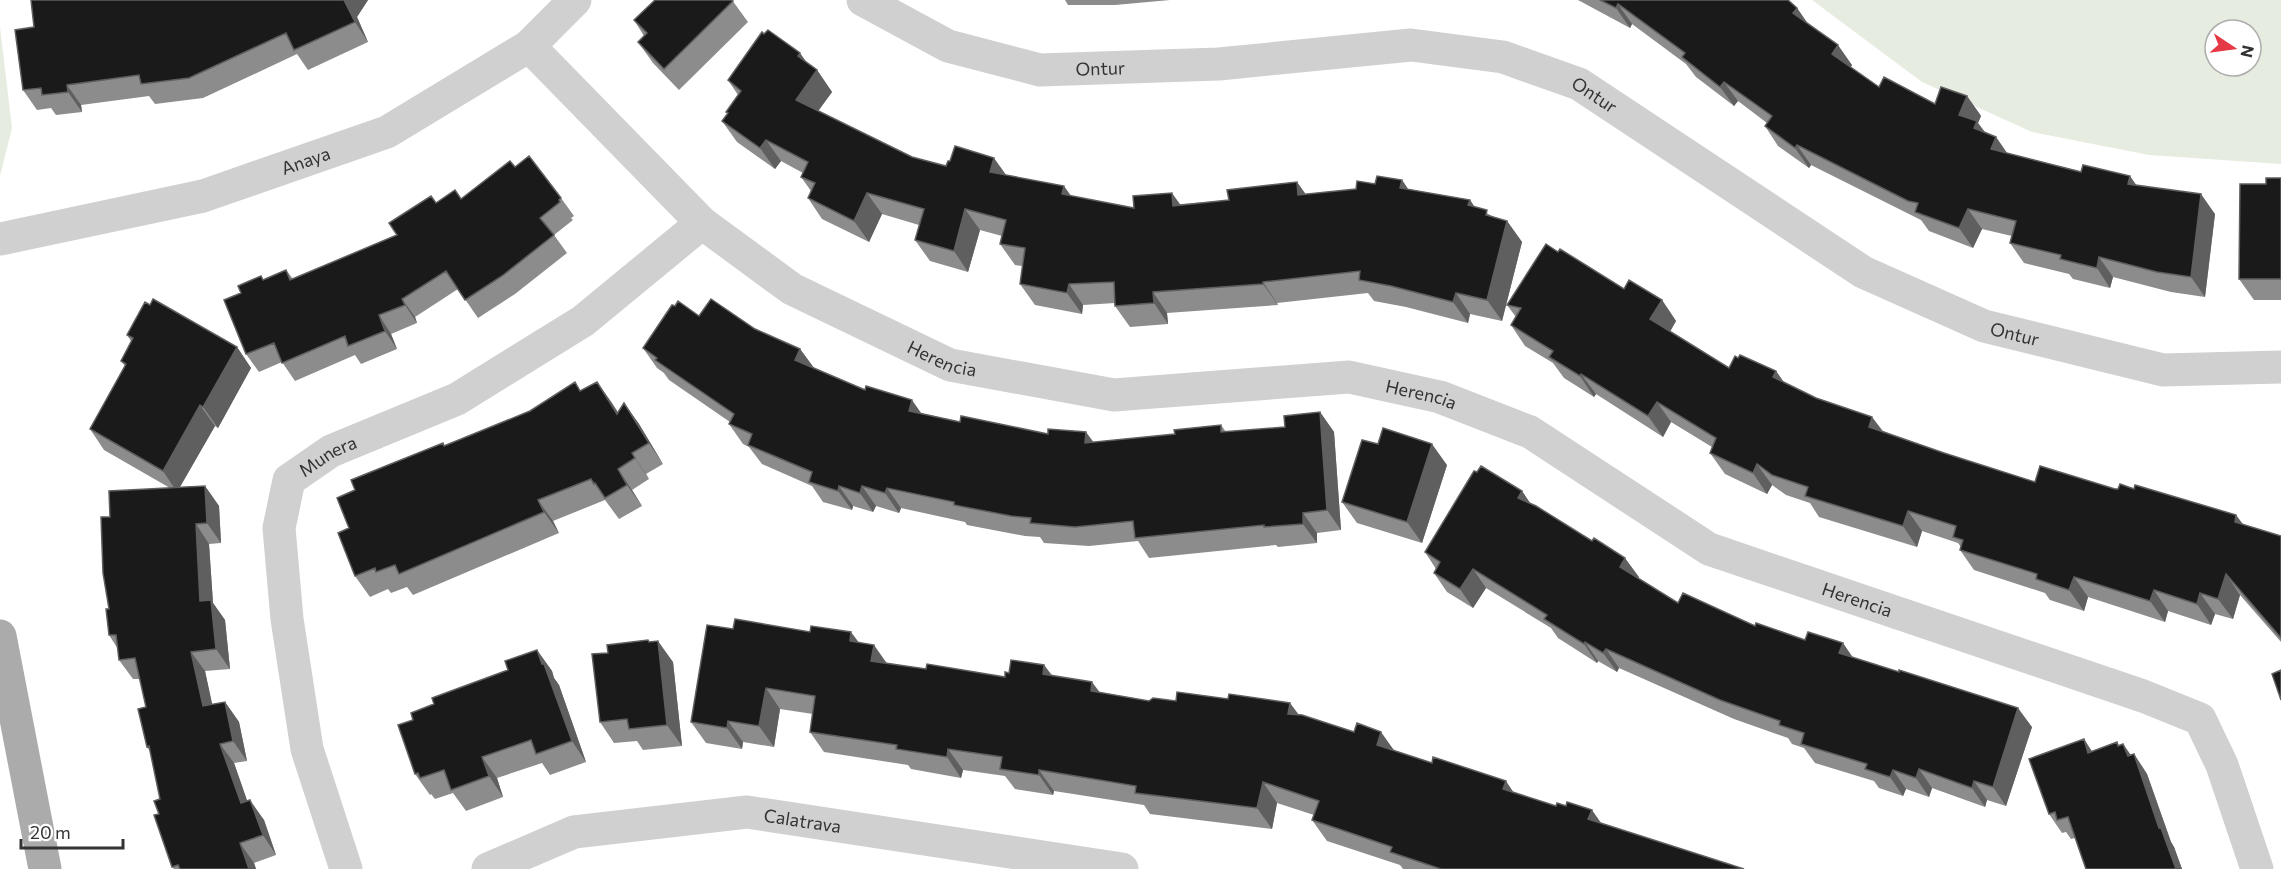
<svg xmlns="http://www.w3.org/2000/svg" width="2281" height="869" viewBox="0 0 2281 869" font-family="Commissioner,sans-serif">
<rect width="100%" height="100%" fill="#fff"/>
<path fill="#e6ecdf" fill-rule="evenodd" d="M 1812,0 L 2281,0 L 2281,164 L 2149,155 L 2032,132 L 1922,82 ZM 2215,30 L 2251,30 L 2251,66 L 2215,66 Z
M 0,27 L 12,128 L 0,176 Z"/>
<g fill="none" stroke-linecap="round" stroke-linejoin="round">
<g stroke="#d0d0d0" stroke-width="33">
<path id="s1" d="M 863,0 L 948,46 L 1040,70 L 1219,64 L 1411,45 L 1503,57 L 1579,84 L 1863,272 L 1984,326 L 2163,370 L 2281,367"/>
<path id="s2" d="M 529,46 L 702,223 L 792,289 L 950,365 L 1114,395 L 1349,377 L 1440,397 L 1530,432 L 1709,549 L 2143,696 L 2200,719 L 2222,765 L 2257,869"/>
<path id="s3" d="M 0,239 L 203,196 L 387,132 L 529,46 L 575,0"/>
<path id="s4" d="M 346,869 L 307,749 L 287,619 L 279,528 L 289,480 L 331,451 L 457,399 L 583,321 L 702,223"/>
<path id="s5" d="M 488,869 L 574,832 L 747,812 L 1122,869"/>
</g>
<path stroke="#ababab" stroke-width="33" d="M 0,636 L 45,869"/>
</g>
<path fill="#8c8c8c" d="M 31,0 L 368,0 L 357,17 L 368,42 L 308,70 L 297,54 L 203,98 L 155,104 L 149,96 L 81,105 L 82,112 L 56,115 L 51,108 L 37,110 L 23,90 L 34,27 Z
M 732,0 L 748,22 L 679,90 L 653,63 L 638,42 L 644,36 L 634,20 Z
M 1065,0 L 1170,0 L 1115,5 L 1068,5 Z
M 1578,0 L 1788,0 L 1797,8 L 1807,23 L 1852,65 L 1851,67 L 1879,87 L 1935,104 L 1967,96 L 1981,116 L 1978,123 L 1985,132 L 1996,137 L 2007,153 L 2136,185 L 2215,214 L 2205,297 L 2171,292 L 2113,277 L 2110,288 L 2073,279 L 2069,274 L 2024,263 L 2010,243 L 2012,236 L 1982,229 L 1973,248 L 1929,231 L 1921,220 L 1811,165 L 1809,168 L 1778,146 L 1765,126 L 1767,123 L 1738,101 L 1734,106 L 1696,77 L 1686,64 L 1632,24 L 1630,28 Z
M 808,64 L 817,70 L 832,92 L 818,111 L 912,157 L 946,166 L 1005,175 L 1071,196 L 1134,208 L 1229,200 L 1297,182 L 1305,194 L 1356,189 L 1375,184 L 1402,180 L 1408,189 L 1470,200 L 1474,206 L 1492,216 L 1507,221 L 1522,242 L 1502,321 L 1470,314 L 1468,323 L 1406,307 L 1374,301 L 1368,293 L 1277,303 L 1278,305 L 1167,313 L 1168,324 L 1130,327 L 1115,306 L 1115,303 L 1083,305 L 1082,314 L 1035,305 L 1020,284 L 1023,266 L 1015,265 L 1000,244 L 1002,236 L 980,230 L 968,272 L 930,261 L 915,240 L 919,225 L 882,214 L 869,242 L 822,219 L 808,198 L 811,191 L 801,177 L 803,173 L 781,161 L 775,169 L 737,142 L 722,121 L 728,114 L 726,112 L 738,95 L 728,80 Z
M 515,167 L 561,198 L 574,216 L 571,218 L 573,220 L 554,235 L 567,253 L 515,294 L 478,318 L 458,289 L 415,317 L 417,323 L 391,334 L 397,349 L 361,364 L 355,355 L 295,381 L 282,362 L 259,372 L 246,354 L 241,293 L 264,279 L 286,270 L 293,279 L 397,235 L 436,203 L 461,199 Z
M 2281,178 L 2281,300 L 2254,300 L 2239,279 L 2266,184 Z
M 1624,289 L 1662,300 L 1676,321 L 1670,332 L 1729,368 L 1776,371 L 1784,382 L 1816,398 L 1872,417 L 1883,431 L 1944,453 L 2035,482 L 2115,489 L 2134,489 L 2236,515 L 2243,525 L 2281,536 L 2281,642 L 2240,595 L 2233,619 L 2215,614 L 2211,625 L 2168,611 L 2165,622 L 2088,597 L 2084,611 L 2050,600 L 2045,593 L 1974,570 L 1960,550 L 1961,547 L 1958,543 L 1922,531 L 1917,547 L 1819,517 L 1810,503 L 1786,495 L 1772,485 L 1767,494 L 1725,474 L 1710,453 L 1712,447 L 1671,422 L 1663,437 L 1596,394 L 1594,397 L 1564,378 L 1553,363 L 1525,346 L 1511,325 L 1516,317 L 1507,305 Z
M 699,316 L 755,329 L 800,349 L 814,368 L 921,413 L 960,422 L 1048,434 L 1094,442 L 1175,434 L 1221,425 L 1226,432 L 1285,427 L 1320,412 L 1334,432 L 1341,530 L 1317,533 L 1317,543 L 1278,547 L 1276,545 L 1149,558 L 1138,541 L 1089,546 L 1044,543 L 1040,537 L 1025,536 L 967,525 L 965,522 L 901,508 L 899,513 L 876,506 L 873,512 L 853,506 L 852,510 L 823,502 L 812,486 L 762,464 L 749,447 L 743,444 L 729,424 L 730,422 L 669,380 L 664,373 L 657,368 L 643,348 Z
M 127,335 L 237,347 L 251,368 L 218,428 L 215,426 L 180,487 L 205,486 L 219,506 L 221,543 L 209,544 L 213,603 L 225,620 L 230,669 L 205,671 L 212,705 L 225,702 L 239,722 L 247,761 L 234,763 L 247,801 L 264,820 L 276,855 L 254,863 L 256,869 L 174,869 L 172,867 L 159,814 L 160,799 L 150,751 L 147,747 L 146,707 L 140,679 L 133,679 L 119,660 L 118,649 L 109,635 L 110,517 L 170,488 L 104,450 L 90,429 L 125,366 L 121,361 L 131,341 Z
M 597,382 L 618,412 L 624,403 L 639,424 L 663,464 L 646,474 L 649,479 L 632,490 L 642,506 L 619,519 L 605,500 L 553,521 L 559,533 L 413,595 L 407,587 L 391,593 L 388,589 L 370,597 L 355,576 L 349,528 L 355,490 L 445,445 L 581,391 Z
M 1447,465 L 1422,543 L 1357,523 L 1342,502 Z
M 1477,472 L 1522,491 L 1530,504 L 1639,577 L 1638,578 L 1678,603 L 1755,626 L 1853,657 L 2032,727 L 2006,806 L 1987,800 L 1985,807 L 1932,788 L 1929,797 L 1906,789 L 1903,796 L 1879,788 L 1874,781 L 1815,763 L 1804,748 L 1792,744 L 1788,738 L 1734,719 L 1619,668 L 1617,672 L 1598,661 L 1597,663 L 1558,638 L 1551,628 L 1486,588 L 1473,608 L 1447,592 L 1434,573 L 1436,569 L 1425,552 Z
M 733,629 L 810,632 L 859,642 L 887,663 L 926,669 L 1005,677 L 1009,673 L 1044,665 L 1052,675 L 1100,692 L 1149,701 L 1176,701 L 1299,715 L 1395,751 L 1600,823 L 1744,869 L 1403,869 L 1400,865 L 1327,841 L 1312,820 L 1314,815 L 1277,803 L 1272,829 L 1150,814 L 1144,805 L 1054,791 L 1053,795 L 1015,789 L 1005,776 L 963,770 L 961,778 L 911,769 L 908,765 L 824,752 L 810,732 L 813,714 L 780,709 L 774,747 L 743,742 L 742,749 L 706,743 L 691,722 Z
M 650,642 L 673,662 L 682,746 L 643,750 L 637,741 L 614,743 L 600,722 L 608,653 Z
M 537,650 L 552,671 L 554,678 L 559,685 L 586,762 L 550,775 L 542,763 L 497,778 L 503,797 L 466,811 L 453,793 L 435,799 L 431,794 L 430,795 L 415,774 L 413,720 L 434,704 L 508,670 Z
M 2117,742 L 2119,745 L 2123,744 L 2131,755 L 2134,754 L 2147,774 L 2171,842 L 2174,847 L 2182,869 L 2086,869 L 2075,838 L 2071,839 L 2066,832 L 2062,833 L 2049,814 L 2092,751 Z"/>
<path fill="#5f5f5f" d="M 344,0 L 368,0 L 357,17 L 368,42 L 355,22 Z
M 1618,4 L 1632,24 L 1630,28 L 1616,8 Z
M 1797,8 L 1811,28 L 1793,13 Z
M 1838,45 L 1852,65 L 1846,73 L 1832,54 Z
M 800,53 L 815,74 L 798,56 Z
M 817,70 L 832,92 L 811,121 L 796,100 Z
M 1724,82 L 1738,101 L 1734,106 L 1720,87 Z
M 67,85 L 81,105 L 82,112 L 68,92 Z
M 1967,96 L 1981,116 L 1978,123 L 1991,141 L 1988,148 L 1959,115 Z
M 1996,137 L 2009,156 L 1991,149 Z
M 766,140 L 781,161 L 775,169 L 760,148 Z
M 1797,145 L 1811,165 L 1809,168 L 1795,148 Z
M 994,158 L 1009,179 L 990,172 Z
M 2130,176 L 2144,196 L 2128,184 Z
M 1402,180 L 1416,201 L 1400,188 Z
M 1297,182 L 1312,203 L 1298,195 Z
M 1064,186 L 1079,207 L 1062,194 Z
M 867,193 L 882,214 L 869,242 L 854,221 Z
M 1172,193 L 1187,214 L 1173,206 Z
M 2201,194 L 2215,214 L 2205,297 L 2191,277 Z
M 1470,200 L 1484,221 L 1468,205 Z
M 965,209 L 980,230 L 968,272 L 954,251 Z
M 1968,209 L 1982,229 L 1973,248 L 1959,228 Z
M 1507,221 L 1522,242 L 1502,321 L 1487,300 Z
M 2099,257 L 2113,277 L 2110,288 L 2097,268 Z
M 1263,282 L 1277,303 L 1278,305 L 1263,284 Z
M 1069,284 L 1083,305 L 1082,314 L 1067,293 Z
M 1153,292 L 1167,313 L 1168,324 L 1154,303 Z
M 1456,293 L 1470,314 L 1468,323 L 1453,302 Z
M 402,299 L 415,317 L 417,323 L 405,305 Z
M 1662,300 L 1676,321 L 1665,340 L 1650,319 Z
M 379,315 L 391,334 L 397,349 L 385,331 Z
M 237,347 L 251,368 L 218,428 L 203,407 Z
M 800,349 L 814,368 L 795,360 Z
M 1776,371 L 1790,392 L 1773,377 Z
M 1581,374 L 1596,394 L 1594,397 L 1580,376 Z
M 597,382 L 612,403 L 631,435 L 617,414 Z
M 912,400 L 926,420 L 909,411 Z
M 1657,402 L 1671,422 L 1663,437 L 1648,416 Z
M 624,403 L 639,424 L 663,464 L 649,443 Z
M 200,405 L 215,426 L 177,492 L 163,471 Z
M 1320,412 L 1334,432 L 1341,530 L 1327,510 Z
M 1872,417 L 1887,438 L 1869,427 Z
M 1086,432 L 1100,451 L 1085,443 Z
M 1432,444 L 1447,465 L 1422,543 L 1407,522 Z
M 632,453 L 646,474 L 649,479 L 635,458 Z
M 1757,464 L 1772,485 L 1767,494 L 1753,473 Z
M 618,469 L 632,490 L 642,506 L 627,485 Z
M 205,486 L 219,506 L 221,543 L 207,523 Z
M 839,486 L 853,506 L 852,510 L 838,491 Z
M 862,486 L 876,506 L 873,512 L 860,493 Z
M 887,488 L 901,508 L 899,513 L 885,493 Z
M 1522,491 L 1535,510 L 1518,498 Z
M 538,500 L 553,521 L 559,533 L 544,512 Z
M 1908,511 L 1922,531 L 1917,547 L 1903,526 Z
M 1303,513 L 1317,533 L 1317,543 L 1303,524 Z
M 2236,515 L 2251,535 L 2235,522 Z
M 196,524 L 209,544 L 213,603 L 225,620 L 230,669 L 216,649 L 200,601 Z
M 1625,558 L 1639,577 L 1633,586 L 1620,567 Z
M 1473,569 L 1486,588 L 1473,608 L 1460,589 Z
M 2226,574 L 2240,595 L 2233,619 L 2218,599 Z
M 2074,577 L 2088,597 L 2084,611 L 2069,590 Z
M 2154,590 L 2168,611 L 2165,622 L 2150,601 Z
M 2200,593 L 2215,614 L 2211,625 L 2197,604 Z
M 851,632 L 866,652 L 850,641 Z
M 648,640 L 660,656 L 658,641 L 673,662 L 682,746 L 667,725 Z
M 1585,642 L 1598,661 L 1597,663 L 1584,644 Z
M 1843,643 L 1856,662 L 1839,653 Z
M 874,645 L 888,665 L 871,661 Z
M 1606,649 L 1619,668 L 1617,672 L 1603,653 Z
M 537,650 L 552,671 L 554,678 L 559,685 L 586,762 L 572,741 Z
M 191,652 L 205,671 L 217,726 L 203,706 Z
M 1044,665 L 1059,686 L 1043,674 Z
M 1092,682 L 1107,702 L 1091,691 Z
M 766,688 L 780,709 L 774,747 L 759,726 Z
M 225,702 L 239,722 L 247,761 L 233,741 Z
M 1290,703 L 1305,723 L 1288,714 Z
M 2018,708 L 2032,727 L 2006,806 L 1993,787 Z
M 728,721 L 743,742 L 742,749 L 727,728 Z
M 1381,732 L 1396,753 L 1377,745 Z
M 2084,739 L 2097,759 L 2088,753 Z
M 220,744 L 234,763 L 255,823 L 241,803 Z
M 2123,744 L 2136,763 L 2128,756 Z
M 948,749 L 963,770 L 961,778 L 947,757 Z
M 2134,754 L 2147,774 L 2171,842 L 2174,847 L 2182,869 L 2176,869 L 2159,828 Z
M 482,757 L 497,778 L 503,797 L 489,776 Z
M 1919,769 L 1932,788 L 1929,797 L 1916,778 Z
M 1039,770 L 1054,791 L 1053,795 L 1039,775 Z
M 1893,770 L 1906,789 L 1903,796 L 1890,777 Z
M 1506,781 L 1520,802 L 1503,789 Z
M 1974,781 L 1987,800 L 1985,807 L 1972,788 Z
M 1263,782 L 1277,803 L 1272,829 L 1257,808 Z
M 250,800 L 264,820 L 276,855 L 263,835 Z
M 1592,810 L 1606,830 L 1588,819 Z
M 240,843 L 254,863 L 256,869 L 249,869 Z"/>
<path fill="#1a1a1a" stroke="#5f5f5f" stroke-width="1.5" d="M 31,0 L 344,0 L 355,22 L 294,50 L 286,33 L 189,78 L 141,84 L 139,75 L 67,85 L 68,92 L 42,95 L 41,88 L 23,90 L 15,30 L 34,27 Z
M 655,0 L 732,0 L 733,1 L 664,69 L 638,42 L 647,33 L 634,20 Z
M 1600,0 L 1788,0 L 1797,8 L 1793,13 L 1838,45 L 1832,54 L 1879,87 L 1884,77 L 1935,104 L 1941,87 L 1967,96 L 1959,115 L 1977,121 L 1974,128 L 1996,137 L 1991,149 L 2081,172 L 2083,165 L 2130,176 L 2128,184 L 2201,194 L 2191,277 L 2157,272 L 2099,257 L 2097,268 L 2060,259 L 2061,255 L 2010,243 L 2016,221 L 1968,209 L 1959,228 L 1915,212 L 1918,203 L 1908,201 L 1797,145 L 1795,148 L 1765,126 L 1772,116 L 1724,82 L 1720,87 L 1682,57 L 1685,53 L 1618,4 L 1616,8 Z
M 768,30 L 800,53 L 798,56 L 817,70 L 796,100 L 912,157 L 946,166 L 948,161 L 950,161 L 955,146 L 994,158 L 990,172 L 1064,186 L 1062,194 L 1134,208 L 1133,196 L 1172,193 L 1173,206 L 1229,200 L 1227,190 L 1297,182 L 1298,195 L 1356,189 L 1357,181 L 1375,184 L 1377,176 L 1402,180 L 1400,188 L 1470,200 L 1468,205 L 1487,210 L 1486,215 L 1507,221 L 1487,300 L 1456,293 L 1453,302 L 1391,286 L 1359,280 L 1360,271 L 1263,282 L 1263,284 L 1153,292 L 1154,303 L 1115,306 L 1114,282 L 1069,284 L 1067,293 L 1020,284 L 1025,248 L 1000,244 L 1006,220 L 965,209 L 954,251 L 915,240 L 924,209 L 867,193 L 854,221 L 808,198 L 815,183 L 801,177 L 808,162 L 766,140 L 760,148 L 722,121 L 728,113 L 726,112 L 741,91 L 728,80 L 762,32 L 764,34 Z
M 529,156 L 561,198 L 559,200 L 560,202 L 540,218 L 554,235 L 502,276 L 465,300 L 446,271 L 402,299 L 405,305 L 379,315 L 385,331 L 348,346 L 345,336 L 282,363 L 274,343 L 246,354 L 224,300 L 241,293 L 238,286 L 261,276 L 263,280 L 286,270 L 290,280 L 397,235 L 389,223 L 431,196 L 436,203 L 455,190 L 461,199 L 510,161 L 515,167 Z
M 2266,178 L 2281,178 L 2281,279 L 2239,279 L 2240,184 L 2266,184 Z
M 1546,244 L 1558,252 L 1560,249 L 1624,289 L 1629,280 L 1662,300 L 1650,319 L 1729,368 L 1735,356 L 1738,358 L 1740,355 L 1776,371 L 1773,377 L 1816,398 L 1872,417 L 1869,427 L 1944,453 L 2035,482 L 2040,466 L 2115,489 L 2118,489 L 2120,484 L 2134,489 L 2135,485 L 2236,515 L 2235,522 L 2281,536 L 2281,638 L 2226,574 L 2218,599 L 2200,593 L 2197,604 L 2154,590 L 2150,601 L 2074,577 L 2069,590 L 2036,579 L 2037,574 L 1960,550 L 1963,540 L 1953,537 L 1956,526 L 1908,511 L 1903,526 L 1805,496 L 1808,487 L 1772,475 L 1757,464 L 1753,473 L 1710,453 L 1716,438 L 1657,402 L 1648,416 L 1581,374 L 1580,376 L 1549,357 L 1553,351 L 1511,325 L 1521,308 L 1507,305 Z
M 153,299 L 237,347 L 203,407 L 200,405 L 163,471 L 90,429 L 126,364 L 121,361 L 133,338 L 127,335 L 145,302 L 150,305 Z
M 711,299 L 755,329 L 800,349 L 795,360 L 865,390 L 866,386 L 912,400 L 909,411 L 960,422 L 961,416 L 1048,434 L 1048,429 L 1086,432 L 1085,443 L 1175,434 L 1174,430 L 1221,425 L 1221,432 L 1285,427 L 1284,416 L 1320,412 L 1327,510 L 1303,513 L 1303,524 L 1264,527 L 1264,525 L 1135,538 L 1133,521 L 1075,527 L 1030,523 L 1031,518 L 1011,516 L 954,505 L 954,502 L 887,488 L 885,493 L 862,486 L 860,493 L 839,486 L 838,491 L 809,482 L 812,472 L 748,445 L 752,434 L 729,424 L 734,414 L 655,360 L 657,358 L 643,348 L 672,305 L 675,306 L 678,301 L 699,316 Z
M 575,382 L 580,391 L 597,382 L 617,414 L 624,403 L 649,443 L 632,453 L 635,458 L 618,469 L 627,485 L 605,498 L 595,483 L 594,484 L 591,479 L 538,500 L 544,512 L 399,574 L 395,565 L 376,572 L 375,568 L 355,576 L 338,533 L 349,528 L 337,498 L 355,490 L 351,480 L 443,443 L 444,446 L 530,411 Z
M 1383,428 L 1432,444 L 1407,522 L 1342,502 L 1362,440 L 1378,444 Z
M 1481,466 L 1522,491 L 1518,498 L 1536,506 L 1592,541 L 1594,538 L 1625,558 L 1620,567 L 1678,603 L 1683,593 L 1755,626 L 1756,623 L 1805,640 L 1808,632 L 1843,643 L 1839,653 L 1899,672 L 1899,670 L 2018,708 L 1993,787 L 1974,781 L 1972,788 L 1919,769 L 1916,778 L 1893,770 L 1890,777 L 1865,769 L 1867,764 L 1801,744 L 1804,733 L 1779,725 L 1780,721 L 1720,700 L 1606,649 L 1603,653 L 1585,642 L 1584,644 L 1544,619 L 1547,615 L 1473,569 L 1460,589 L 1434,573 L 1440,562 L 1425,552 L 1474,471 L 1477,472 Z
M 205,486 L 207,523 L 196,524 L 200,601 L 211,600 L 216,649 L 191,652 L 203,706 L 225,702 L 233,741 L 220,744 L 241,803 L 250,800 L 263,835 L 240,843 L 249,869 L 180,869 L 178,865 L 172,867 L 154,815 L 159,814 L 154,801 L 160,799 L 149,746 L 147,747 L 138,709 L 146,707 L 135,658 L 119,660 L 116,635 L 109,635 L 106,609 L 109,609 L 103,573 L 101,517 L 110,517 L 109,491 Z
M 735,619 L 810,632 L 811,626 L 851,632 L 850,641 L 874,645 L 871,661 L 926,669 L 927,664 L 1005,677 L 1005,672 L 1009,673 L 1011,660 L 1044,665 L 1043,674 L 1092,682 L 1091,691 L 1149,701 L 1153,698 L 1176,701 L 1177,692 L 1228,699 L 1229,694 L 1290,703 L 1288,714 L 1302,715 L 1354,732 L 1357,723 L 1381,732 L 1377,745 L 1432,763 L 1433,757 L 1506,781 L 1503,789 L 1556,806 L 1557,803 L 1566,806 L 1567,802 L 1592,810 L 1588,819 L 1744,869 L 1441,869 L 1390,852 L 1392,847 L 1312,820 L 1319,801 L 1263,782 L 1257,808 L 1135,793 L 1136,786 L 1039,770 L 1039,775 L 1000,769 L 1002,757 L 948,749 L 947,757 L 896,749 L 897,745 L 810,732 L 815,696 L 766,688 L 759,726 L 728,721 L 727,728 L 691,722 L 707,625 L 733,629 Z
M 648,640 L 649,642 L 658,641 L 667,725 L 629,729 L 627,719 L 600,722 L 592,654 L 608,653 L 607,645 Z
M 537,650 L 542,664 L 544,664 L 572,741 L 536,754 L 531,740 L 482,757 L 489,776 L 451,790 L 444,770 L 420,778 L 418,773 L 415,774 L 398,725 L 413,720 L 411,713 L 434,704 L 432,698 L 508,670 L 505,661 Z
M 2281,670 L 2281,700 L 2272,674 Z
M 2084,739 L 2088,753 L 2117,742 L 2118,746 L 2123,744 L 2128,756 L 2134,754 L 2159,828 L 2161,828 L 2176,869 L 2086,869 L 2068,817 L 2057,820 L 2055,812 L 2049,814 L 2029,759 Z"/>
<g text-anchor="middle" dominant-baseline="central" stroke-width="6" stroke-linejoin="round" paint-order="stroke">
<g font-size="18" fill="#333" stroke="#fff">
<text stroke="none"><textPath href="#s1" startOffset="252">Ontur</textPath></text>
<text stroke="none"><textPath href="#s1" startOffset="756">Ontur</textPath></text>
<text stroke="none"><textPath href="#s3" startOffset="316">Anaya</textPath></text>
<text stroke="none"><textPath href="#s1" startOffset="1242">Ontur</textPath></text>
<text stroke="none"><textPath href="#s2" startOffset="525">Herencia</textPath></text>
<text stroke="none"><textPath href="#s2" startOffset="1011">Herencia</textPath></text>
<text stroke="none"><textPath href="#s4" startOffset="444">Munera</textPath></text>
<text stroke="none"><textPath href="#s2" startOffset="1497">Herencia</textPath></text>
<text stroke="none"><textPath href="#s5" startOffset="324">Calatrava</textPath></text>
</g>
</g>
<g transform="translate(2233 48) rotate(103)"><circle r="28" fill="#ffffff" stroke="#adadad" stroke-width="1.5"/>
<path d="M0-4.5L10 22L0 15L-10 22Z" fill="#e63946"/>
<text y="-9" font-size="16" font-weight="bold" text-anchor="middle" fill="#333333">N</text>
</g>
<path d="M21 839v9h102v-9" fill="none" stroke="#333333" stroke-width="3"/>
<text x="30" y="839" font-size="18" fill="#333333" stroke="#ffffff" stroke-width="4.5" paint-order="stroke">20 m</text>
</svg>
